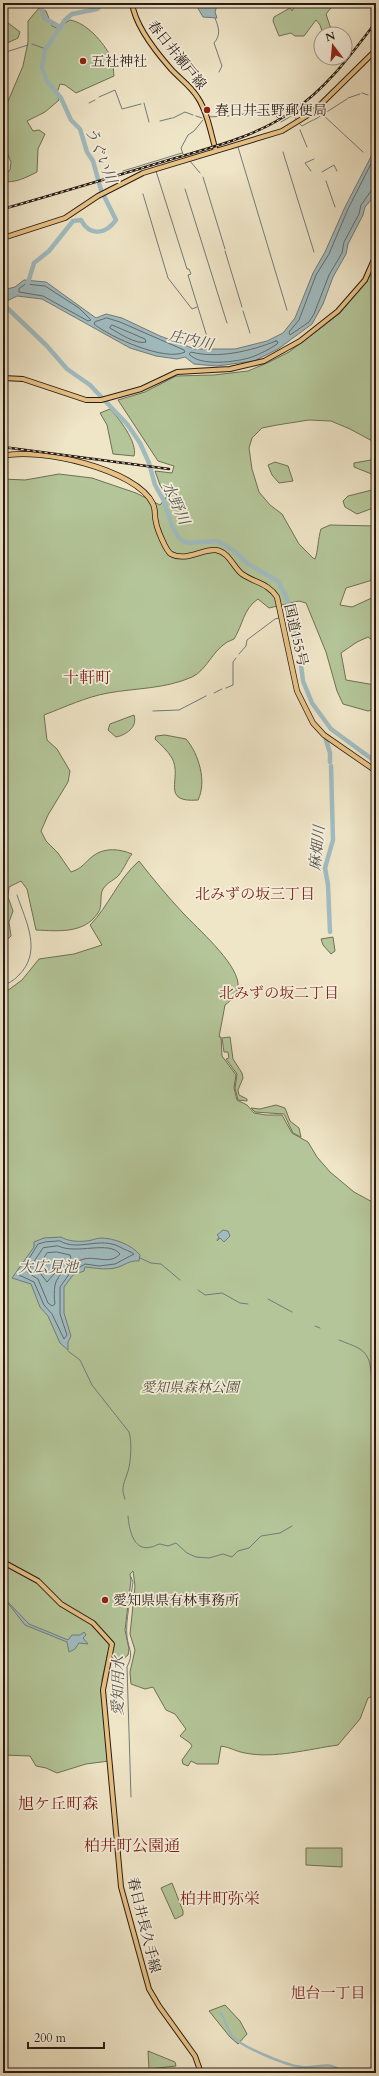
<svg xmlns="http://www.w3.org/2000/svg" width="379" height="2076" viewBox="0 0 379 2076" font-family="Cardo,'Noto Serif JP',serif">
<rect width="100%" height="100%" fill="#efe5c7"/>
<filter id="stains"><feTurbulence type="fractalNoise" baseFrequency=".005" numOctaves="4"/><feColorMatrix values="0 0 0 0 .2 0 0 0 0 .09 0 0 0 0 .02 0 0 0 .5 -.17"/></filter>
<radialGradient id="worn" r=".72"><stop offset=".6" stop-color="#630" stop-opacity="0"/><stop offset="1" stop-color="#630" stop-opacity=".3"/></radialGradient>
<path fill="#b4c699" stroke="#6e7056" d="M 296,3 L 335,3 L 326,14 L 331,29 L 325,32 L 322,31 L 320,25 L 316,20 L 304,36 L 295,36 L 291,33 L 279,36 L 273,21 L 274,17 L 290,8 L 292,11 Z
M 39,8 L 46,11 L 52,26 L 57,28 L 70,20 C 87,23 103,42 111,57 C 114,62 113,70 114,76 L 76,93 L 65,85 L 60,84 L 57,93 L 59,100 L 45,112 L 27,121 L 33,131 L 39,130 L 45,134 L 38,149 L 37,172 C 27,177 14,184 3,181 L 3,177 L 10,170 L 11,162 L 3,143 L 3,113 L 23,66 L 28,42 L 28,21 Z
M 3,19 L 20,32 L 18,38 L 3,45 Z
M 376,271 L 376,443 L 350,429 L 331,421 L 309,420 L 277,425 L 262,428 L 252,438 L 249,448 L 252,469 L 259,492 L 270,505 L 282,514 L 299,544 L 313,558 L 315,559 C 318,552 318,538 321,529 L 330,525 L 376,526 L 376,579 L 346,588 L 340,605 L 352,607 L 376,596 L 376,643 L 368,637 L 357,642 L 341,653 L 346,680 L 375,685 L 376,709 L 368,711 L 343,704 L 337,691 L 326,652 L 306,603 L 299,601 L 269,608 L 258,599 C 243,609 243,625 234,639 C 214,645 208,670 192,677 C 165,689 136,688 108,693 C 86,697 65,707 44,715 L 47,740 L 57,749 L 70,771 L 68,782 L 48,815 L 41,831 L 46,841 L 58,853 L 71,872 C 83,868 84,863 93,856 C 105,847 120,849 132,854 C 127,860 122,873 117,877 C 112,881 107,883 103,889 C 99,896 103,906 98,913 C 84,934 58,931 36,930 L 27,889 L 21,881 L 9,887 L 8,897 L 13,911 L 9,922 L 11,936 L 3,943 L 3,479 L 25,480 L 59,474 L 92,478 L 136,493 L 160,505 L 167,496 L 160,485 L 155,471 L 172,473 L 174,466 L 158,461 L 118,400 L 145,392 L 176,376 L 214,375 L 248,371 L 267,363 L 289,352 L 339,314 L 371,274 Z
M 110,409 C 119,418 138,443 134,456 L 113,454 L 107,425 L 100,413 Z
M 376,459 L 376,478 L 374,475 L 354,467 L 354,463 Z
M 275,462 L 288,466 L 293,481 L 279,483 L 272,475 L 268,465 Z
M 376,489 L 376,507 L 357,514 L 345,507 L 343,501 L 348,496 Z
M 134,715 C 138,727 126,735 116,737 L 108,730 L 110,724 Z
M 156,736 L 165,735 L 186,739 C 199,754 207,782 198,800 C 159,803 183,778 172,758 C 168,751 160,744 155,739 Z
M 139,861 C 153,879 168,897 183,913 C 198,929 235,961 238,983 C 239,992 231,1001 225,1005 L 219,1037 L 221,1037 L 222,1056 L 236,1075 L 234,1088 L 237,1100 L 247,1105 L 254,1113 L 266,1115 L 282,1115 L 292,1133 L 308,1142 L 317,1157 L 330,1172 L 354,1192 L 376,1204 L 376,1695 L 368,1698 L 360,1719 L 338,1745 C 309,1749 274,1759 245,1753 C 237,1752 230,1747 221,1746 L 218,1764 L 197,1764 L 191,1761 L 188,1766 L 183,1764 L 182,1760 L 192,1746 L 190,1743 L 180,1736 L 186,1729 L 175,1714 L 166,1710 L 153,1687 L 145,1689 L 131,1684 L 130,1672 L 135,1650 L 130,1634 L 135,1586 L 133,1571 L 130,1574 L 131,1580 L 125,1630 L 129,1649 L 128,1655 L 122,1660 L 112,1658 L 114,1656 L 108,1652 L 102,1680 L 109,1761 L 86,1764 L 57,1773 L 46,1768 L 36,1766 L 30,1756 L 3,1755 L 3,994 L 22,980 L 39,959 L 74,954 L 102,945 L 90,925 C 109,906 118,879 139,861 Z
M 333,937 L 335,951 L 331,954 L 323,945 L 321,939 Z
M 230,1037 L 233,1059 L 242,1073 L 243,1078 L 238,1090 L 239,1095 L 247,1099 L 247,1101 L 238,1100 L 235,1088 L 237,1074 L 226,1059 L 229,1058 L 228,1052 L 224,1052 L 222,1038 Z
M 276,1105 L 285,1108 L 290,1121 L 299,1128 L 301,1137 L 293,1133 L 284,1114 L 255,1112 L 251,1108 L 260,1109 Z
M 306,1848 L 342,1848 L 342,1867 L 306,1865 Z
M 172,1883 L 183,1911 L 183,1915 L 175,1919 L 161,1888 Z
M 225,2005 L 240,2021 L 247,2034 L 238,2044 L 230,2037 L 209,2011 Z
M 148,2051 L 175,2062 L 176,2066 L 149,2069 Z"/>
<path fill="#a0bcc1" stroke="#707b7c" d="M 218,3 L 215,12 L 217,18 L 203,17 L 196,5 Z
M 376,147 L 376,190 L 371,200 L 365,207 L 363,215 L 348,244 L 346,254 L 333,277 L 323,304 L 312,324 L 278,349 L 254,361 L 217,366 L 194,364 L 185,357 L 177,359 L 156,356 L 130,348 L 42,299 L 17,296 L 3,303 L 3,290 L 15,287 L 24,280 L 46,282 L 96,318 L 106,314 L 122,318 L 160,336 L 195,349 L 235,349 L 267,341 L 283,333 L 295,318 L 313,273 L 325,252 L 345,207 Z
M 223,1230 L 228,1231 L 230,1236 L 224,1242 L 220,1238 L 217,1241 L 219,1237 L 217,1235 Z
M 61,1237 C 67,1241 78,1242 86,1241 C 91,1241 96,1238 101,1238 C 114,1238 132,1245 140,1255 L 139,1261 C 129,1260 124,1266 115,1268 C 104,1270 96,1268 85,1267 L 84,1271 L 73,1275 L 64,1287 L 64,1313 L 71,1336 L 68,1342 L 68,1350 L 60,1343 L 48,1316 L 40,1307 L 31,1284 L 12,1278 L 34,1247 L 34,1242 L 44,1238 Z
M 3,1597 L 29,1624 L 68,1640 L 72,1635 L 80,1635 L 84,1632 L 86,1635 L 83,1638 L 88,1644 L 79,1643 L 75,1649 L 69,1652 L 67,1642 L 25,1625 Z"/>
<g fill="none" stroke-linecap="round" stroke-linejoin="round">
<path stroke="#646b6a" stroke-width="1" d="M 376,154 L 348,209 L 329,254 L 316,275 L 299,320 L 289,332 L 290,335 L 309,322 L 314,314 L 329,275 L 342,253 L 344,242 L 359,214 L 361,205 L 371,191 L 376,190
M 26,284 L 45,286 L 79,308 L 91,320 L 88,321 L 43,296 L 19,292 L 19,289 Z
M 107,318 L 120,322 L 184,350 L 185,352 C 165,362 110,337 94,324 L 95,322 Z
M 112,325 L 145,339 L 146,342 C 136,345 119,333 110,328 Z
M 276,341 L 278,342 L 277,344 C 270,349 260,354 252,357 C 237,362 200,367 189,354 L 191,352 C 218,359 251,351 276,341 Z
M 60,1241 C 79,1252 99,1236 120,1247 C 125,1250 130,1251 134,1254 L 115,1264 L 99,1266 L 85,1264 L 70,1273 L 60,1287 L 60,1314 L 67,1335 L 64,1339 L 52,1314 L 44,1305 L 34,1282 L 19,1275 L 38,1244 L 45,1242 Z
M 58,1246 C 77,1255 109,1240 120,1254 C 110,1265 97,1256 84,1259 C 74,1261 57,1274 55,1285 C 54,1291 54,1298 55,1304 L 52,1306 L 48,1303 L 38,1279 L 27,1272 L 43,1248 Z
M 57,1252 L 70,1255 L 71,1258 L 62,1265 L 47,1282 L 37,1269 L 47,1253 Z"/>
<path stroke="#707b7c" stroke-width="1" d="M 215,18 C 219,28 221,35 214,43 L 222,66 L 219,72
M 32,44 L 46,49
M 3,53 L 28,45
M 362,93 L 368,95
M 374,96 L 376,94
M 99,97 L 115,90 L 122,109 L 141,104
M 348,98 L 360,94
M 376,98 L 374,103 L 376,106
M 89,103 L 95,100
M 144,103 L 149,122
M 322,114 L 363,152
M 275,115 L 279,119
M 196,116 L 202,118
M 232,116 L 256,112 L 268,114
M 208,117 L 229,116
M 173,118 L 185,112 L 193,115
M 314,120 L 347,99
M 160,121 L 172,118
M 281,122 L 293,115 L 297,120
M 299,123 L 302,126 L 313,120
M 300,130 L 307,147
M 238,147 L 287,310
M 283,152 L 314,252
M 183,154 L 181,148 L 188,135 L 194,131 L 203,120
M 190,161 L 200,173
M 123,171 L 182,153
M 156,171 L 187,269 L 189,269 L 191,274 L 188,275 L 208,340
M 311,171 L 305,163 L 314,159
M 322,172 L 334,165 L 337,171
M 203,177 L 225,249
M 326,181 L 335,207
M 185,189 L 227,323
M 143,194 L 168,278 L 192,309 L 197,307
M 225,251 L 242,307
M 243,311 L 250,333
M 284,617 L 292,616
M 239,654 L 246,646 L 247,640 L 275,619 L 279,618
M 226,688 L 233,685 L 233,662 L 236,658
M 214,693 L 222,689
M 153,711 L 179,710 L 206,696
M 3,987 C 7,983 14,981 18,976 C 43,952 26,922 17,895
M 3,1190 L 7,1200
M 140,1258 L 151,1263 L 161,1264 L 180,1280
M 198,1290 L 205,1295 L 222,1293 L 240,1303 L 248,1304
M 268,1299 L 292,1312
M 315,1326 L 320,1328
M 339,1340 C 346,1343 353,1345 360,1349 C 376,1360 367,1377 376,1392
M 68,1351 L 80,1360 L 92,1385 L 129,1432 C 132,1441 131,1462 128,1471 C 125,1482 120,1487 125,1499
M 128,1516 C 129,1528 133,1552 151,1547 C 154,1547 157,1544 160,1544 L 168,1546 L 176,1543 L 187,1553 L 196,1557 L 209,1558 L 223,1554 L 232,1557 L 238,1551 L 249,1548 L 261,1536 L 280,1533 L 292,1526
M 131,1577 L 133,1582 C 131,1598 125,1621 127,1637 C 129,1651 134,1653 127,1667 L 131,1797"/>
<path stroke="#a0bcc1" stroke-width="2.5" d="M 221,2013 C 225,2021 227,2029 232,2036 C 241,2047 288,2066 302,2067 C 317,2069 331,2059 342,2073"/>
<path stroke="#a0bcc1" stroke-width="4.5" d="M 41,3 L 44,18 L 60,27
M 27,286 L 34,263 L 49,251 L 73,221 L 81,220 C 90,237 106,234 116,220 L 101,190 L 93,161 L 87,152 L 80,129 L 71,120 L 61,98 L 47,81 L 42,68 L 45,50 L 65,20 L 72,14 L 97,9 L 104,3
M 3,304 L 46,345 L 67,369 L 90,385 L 127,424 L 140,443 L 149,463 L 155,485 L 164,501 L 172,526 L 179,538 L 182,541 L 190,543 L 217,541 L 233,550 L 248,564 L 278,581 L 287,599 L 298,640 L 303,681 L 312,703 L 331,729 L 376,762
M 326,740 L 330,753 L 330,762
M 330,932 L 328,885 L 325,868 L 333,840 L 331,766"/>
<g stroke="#271a14" stroke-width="6">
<path id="major" d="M 132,3 C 135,25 156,52 171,69 C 180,79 191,86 198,98 C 208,113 211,135 216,151
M 3,238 L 65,218 L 98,196 L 143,173 L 282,131 L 313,112 L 376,50
M 3,378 L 23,379 L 86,400 L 101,400 L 141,389 L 177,372 L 230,369 L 264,361 L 300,341 L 338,311 L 365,280 L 376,255
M 3,1562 L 38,1581 L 61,1604 L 93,1623 L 112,1644 L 103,1690 L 121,1887 L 149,1989 L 159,2006 L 195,2056 L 201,2073"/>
</g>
<g stroke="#271a14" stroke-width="6">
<path id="highway" d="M 3,456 C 38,447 137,469 153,504 C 156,510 154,516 156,522 C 157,529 166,551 171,554 C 186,562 201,549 216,550 C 229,552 233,567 242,574 C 255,583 268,583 277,597 L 297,691 L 313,723 L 324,735 L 376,771"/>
</g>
<use href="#major" stroke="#e8c284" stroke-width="4"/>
<use href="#highway" stroke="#e8c284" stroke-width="4.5"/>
<g stroke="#271a14" stroke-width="2.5">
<path id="rail" d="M 3,209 C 56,194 109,178 162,162 C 208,148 255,138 294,110 C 328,87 351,54 376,22
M 3,447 L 169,469"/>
</g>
<use href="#rail" stroke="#f5eedb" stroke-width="1" stroke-dasharray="3" stroke-linecap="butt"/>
</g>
<g fill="#8f2418" stroke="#f5eedb" stroke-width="1.5">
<circle cx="83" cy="61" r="4"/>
<circle cx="207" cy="110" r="4"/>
<circle cx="105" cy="1600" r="4"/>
</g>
<g text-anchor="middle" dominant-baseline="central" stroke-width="3.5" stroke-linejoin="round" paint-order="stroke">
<g font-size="14" fill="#271a14" stroke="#f5eedb">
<text transform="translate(177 55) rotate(51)">春日井瀬戸線</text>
<text transform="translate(296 635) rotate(77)">国道155号</text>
<text transform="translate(144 1925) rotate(76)">春日井長久手線</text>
</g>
<g font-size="14" fill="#271a14" stroke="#f5eedb" text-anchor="start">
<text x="91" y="61">五社神社</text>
<text x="215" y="110">春日井玉野郵便局</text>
<text x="113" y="1600">愛知県県有林事務所</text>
</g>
<g font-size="14" font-style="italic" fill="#514e3c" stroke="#f5eedb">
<text x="190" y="1387">愛知県森林公園</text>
</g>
<g font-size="15" font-style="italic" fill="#515351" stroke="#f5eedb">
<text transform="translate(101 155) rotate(68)">うぐい川</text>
<text transform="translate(191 340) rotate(13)">庄内川</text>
<text transform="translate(176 503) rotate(66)">水野川</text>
<text transform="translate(317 848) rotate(-84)">麻畑川</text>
<text x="48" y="1267">大広見池</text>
<text transform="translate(118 1686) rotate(-89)">愛知用水</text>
</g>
<g font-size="15" fill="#7a1f14" stroke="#f5eedb">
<text x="255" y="894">北みずの坂三丁目</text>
<text x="279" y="993">北みずの坂二丁目</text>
<text x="328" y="1993">旭台一丁目</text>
</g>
<g font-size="16" fill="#7a1f14" stroke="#f5eedb">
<text x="87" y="678">十軒町</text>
<text x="58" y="1804">旭ケ丘町森</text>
<text x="132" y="1846">柏井町公園通</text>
<text x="220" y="1899">柏井町弥栄</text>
</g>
</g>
<rect width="379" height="2076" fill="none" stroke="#efe5c7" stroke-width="16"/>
<rect x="4" y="4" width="371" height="2068" fill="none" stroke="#271a14" stroke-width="2"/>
<rect x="8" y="8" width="363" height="2060" fill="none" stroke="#271a14"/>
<g transform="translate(333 46) rotate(344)"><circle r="19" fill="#f5eedb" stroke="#a3998b"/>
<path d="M0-3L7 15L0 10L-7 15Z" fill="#8f2418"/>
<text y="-6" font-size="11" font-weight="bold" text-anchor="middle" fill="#271a14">N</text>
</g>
<path d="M28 2042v6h76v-6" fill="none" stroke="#271a14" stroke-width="2"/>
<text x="34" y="2042" font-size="12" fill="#271a14" stroke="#f5eedb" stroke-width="3" paint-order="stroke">200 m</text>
<rect width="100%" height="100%" filter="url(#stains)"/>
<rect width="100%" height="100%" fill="url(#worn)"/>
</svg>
